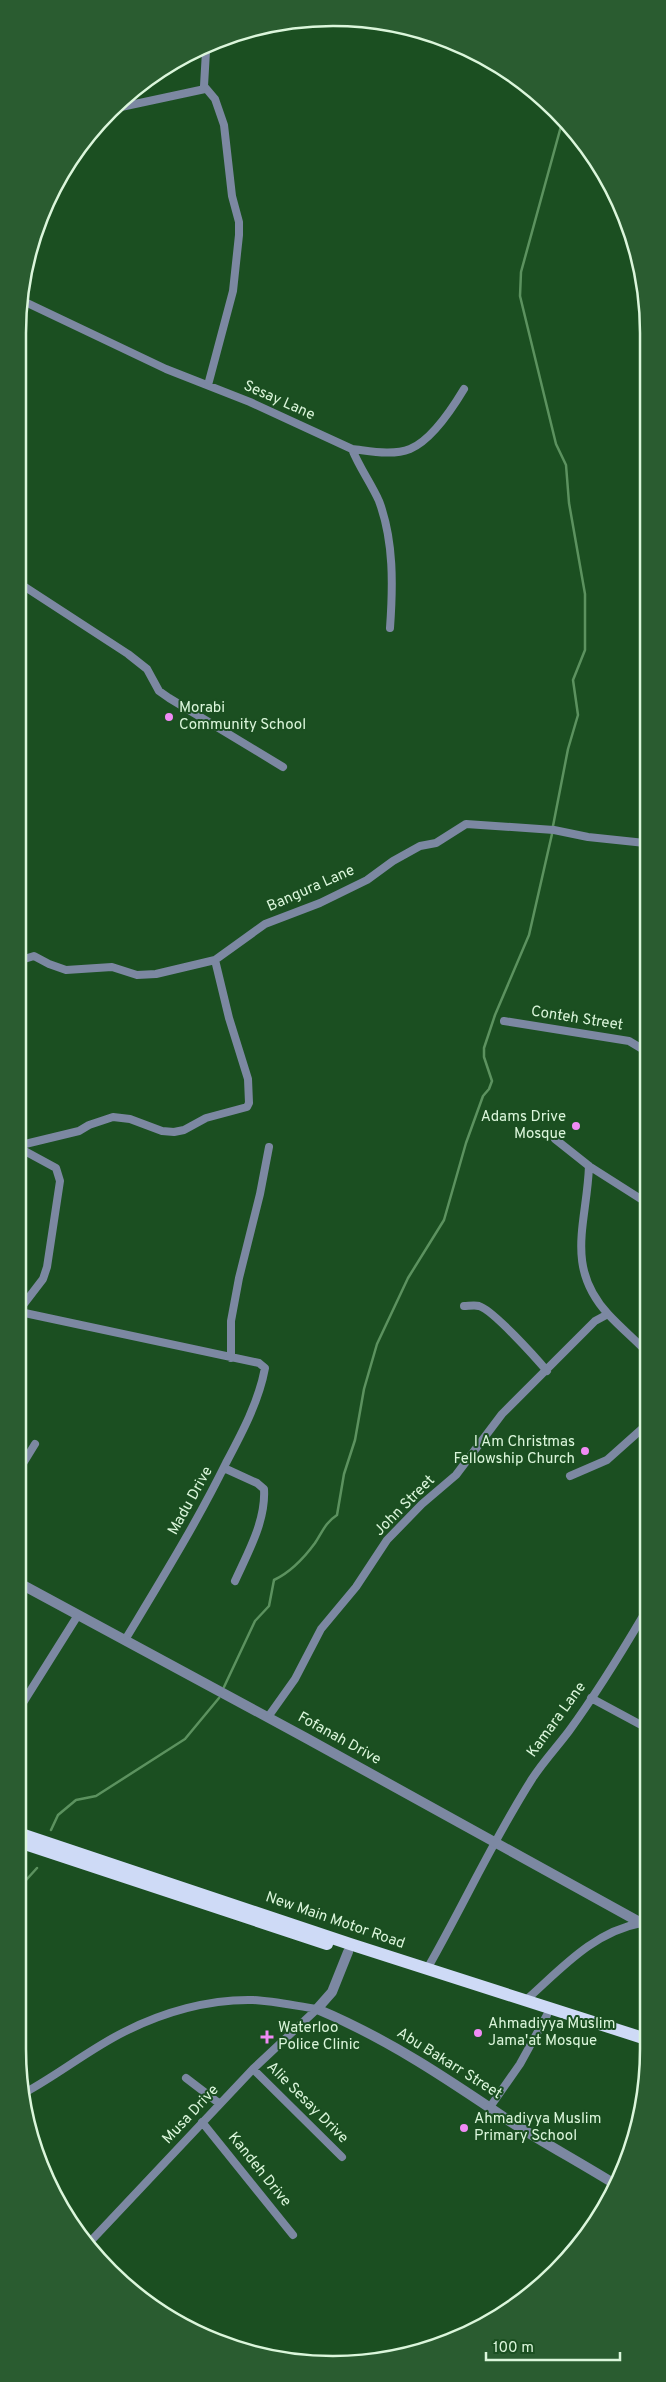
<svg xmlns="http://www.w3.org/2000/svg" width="666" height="2382" viewBox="0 0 666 2382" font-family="Overpass,sans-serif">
<rect width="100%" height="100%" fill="#1b4f21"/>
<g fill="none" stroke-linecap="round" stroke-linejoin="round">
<path stroke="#5c925f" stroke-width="2.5" d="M 553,826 L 568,749 L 578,715 L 573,680 L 585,650 L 585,594 L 569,503 L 566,465 L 556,444 L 520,296 L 521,272 L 563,119
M 224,1687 L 255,1621 L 269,1606 L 274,1580 C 291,1572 304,1558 315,1543 C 323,1531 325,1523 337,1515 L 344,1474 L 355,1440 L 364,1389 L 377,1344 L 408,1278 L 444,1220 L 466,1143 L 483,1096 L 489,1089 L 492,1081 L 484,1057 L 484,1048 L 495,1015 L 529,935 L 552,834
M 51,1830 L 58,1815 L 76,1800 L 96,1796 L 185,1739 L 219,1698
M 18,1889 L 37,1868"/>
<path stroke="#7c88a2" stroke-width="8" d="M 206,51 L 204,86 L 215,99 L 224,125 L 232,196 L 239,222 L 239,235 L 233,291 L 208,385
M 121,107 L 205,89
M 23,301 L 166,369 L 250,402 L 352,449 C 359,467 371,483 379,501 C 394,541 393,586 390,628
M 352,449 C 370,451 392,456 410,449 C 432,440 452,409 464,389
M 22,585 L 128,654 L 147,669 L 159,691 L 169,698 L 283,767
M 21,960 L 34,956 L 49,964 L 66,970 L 112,967 L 137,975 L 156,974 L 215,960 L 265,924 L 320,903 L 367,880 L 393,861 L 420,846 L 436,843 L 466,824 L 554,830 L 588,837 L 645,843
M 504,1021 L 629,1041 L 644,1050
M 555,1139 L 589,1166 L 644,1201
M 21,1145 L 79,1131 L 89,1125 L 113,1117 L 130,1119 L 162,1131 L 174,1132 L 184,1130 L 206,1118 L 247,1107 L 249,1103 L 248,1079 L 229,1018 L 215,960
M 589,1166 C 587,1223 564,1266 608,1314 C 619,1326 632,1337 644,1349
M 464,1306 C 468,1306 475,1305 479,1306 C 493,1310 536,1358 547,1371
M 20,1309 L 43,1279 L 47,1267 L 60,1181 L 56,1168 L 21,1149
M 20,1312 L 259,1363 L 265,1368 C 259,1401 242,1433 226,1463 C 196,1524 160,1582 125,1640
M 231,1358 L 231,1321 L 239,1278 L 260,1194 L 269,1147
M 224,1468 L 257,1483 L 264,1489 C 266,1521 248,1552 235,1581
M 19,1470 L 35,1444
M 570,1476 L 607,1460 L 644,1427
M 591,1698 L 643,1726
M 19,1709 L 78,1615
M 268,1717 L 295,1679 L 321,1629 L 356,1587 L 387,1540 L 422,1504 L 456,1475 L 502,1414 L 595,1321 L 608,1314
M 427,1969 C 463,1906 493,1840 532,1779 C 543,1762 557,1747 569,1731 C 596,1694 620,1655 643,1616
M 526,2000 C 561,1969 593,1932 641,1923
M 253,2069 L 342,2157
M 186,2078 L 220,2104
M 26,2092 C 59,2074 90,2049 124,2032 C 163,2012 209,1999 253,2000 C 274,2001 296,2006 317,2009
M 490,2107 L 520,2064 L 547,2015
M 202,2122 L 293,2235
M 88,2244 L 253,2069 L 317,2009
M 553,2269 L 602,2209"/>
<path stroke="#7c88a2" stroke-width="10" d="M 19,1583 L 306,1738 L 643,1924
M 348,1952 L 332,1992 L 317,2009 C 387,2038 449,2080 511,2122 C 544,2143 579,2162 613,2183"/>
<path stroke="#cedaf6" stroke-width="12" d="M 18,1833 L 350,1944 L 643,2038
M 28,1845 L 327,1944"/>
</g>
<g fill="#f08bf5" stroke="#1b4f21" stroke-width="2">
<circle cx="169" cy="717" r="5"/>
<circle cx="576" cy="1126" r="5"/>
<circle cx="585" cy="1451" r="5"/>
<circle cx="478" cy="2033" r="5"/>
<path d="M264.5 2029.5h5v5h5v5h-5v5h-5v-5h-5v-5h5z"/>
<circle cx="464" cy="2128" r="5"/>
</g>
<g text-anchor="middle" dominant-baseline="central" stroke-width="4" stroke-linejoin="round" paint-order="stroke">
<g font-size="15" fill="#dbf6db" stroke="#1b4f21">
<text transform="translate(279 401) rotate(24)">Sesay Lane</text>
<text transform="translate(311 889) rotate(-24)">Bangura Lane</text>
<text transform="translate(577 1019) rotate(9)">Conteh Street</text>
<text transform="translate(191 1501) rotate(-61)">Madu Drive</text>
<text transform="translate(405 1506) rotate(-45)">John Street</text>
<text transform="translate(557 1720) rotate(-54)">Kamara Lane</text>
<text transform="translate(339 1739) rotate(29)">Fofanah Drive</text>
<text transform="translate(335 1921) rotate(19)">New Main Motor Road</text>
<text transform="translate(449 2064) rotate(32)">Abu Bakarr Street</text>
<text transform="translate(307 2103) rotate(45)">Alie Sesay Drive</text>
<text transform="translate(191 2115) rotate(-47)">Musa Drive</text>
<text transform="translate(259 2170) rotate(51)">Kandeh Drive</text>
</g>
<g font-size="15" fill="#dbf6db" stroke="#1b4f21" text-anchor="start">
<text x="179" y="708">Morabi<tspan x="179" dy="17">Community School</tspan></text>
<text x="566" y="1117" text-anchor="end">Adams Drive<tspan x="566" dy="17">Mosque</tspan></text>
<text x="575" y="1442" text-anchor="end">I Am Christmas<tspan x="575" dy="17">Fellowship Church</tspan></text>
<text x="488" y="2024">Ahmadiyya Muslim<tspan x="488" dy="17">Jama'at Mosque</tspan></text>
<text x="278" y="2028">Waterloo<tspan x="278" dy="17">Police Clinic</tspan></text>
<text x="474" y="2119">Ahmadiyya Muslim<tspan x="474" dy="17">Primary School</tspan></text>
</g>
</g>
<path d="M0 0H666V2382H0ZM333 26H333A307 307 0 0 1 640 333V2049A307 307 0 0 1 333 2356H333A307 307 0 0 1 26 2049V333A307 307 0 0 1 333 26Z" fill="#2a5c30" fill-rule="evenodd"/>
<path fill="none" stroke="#dbf6db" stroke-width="2.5" d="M333 26H333A307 307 0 0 1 640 333V2049A307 307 0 0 1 333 2356H333A307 307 0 0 1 26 2049V333A307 307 0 0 1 333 26Z"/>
<path d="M486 2352v8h134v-8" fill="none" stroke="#dbf6db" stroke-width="2.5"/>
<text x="493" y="2352" font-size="15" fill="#dbf6db" stroke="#1b4f21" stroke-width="4" paint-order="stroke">100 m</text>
</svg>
